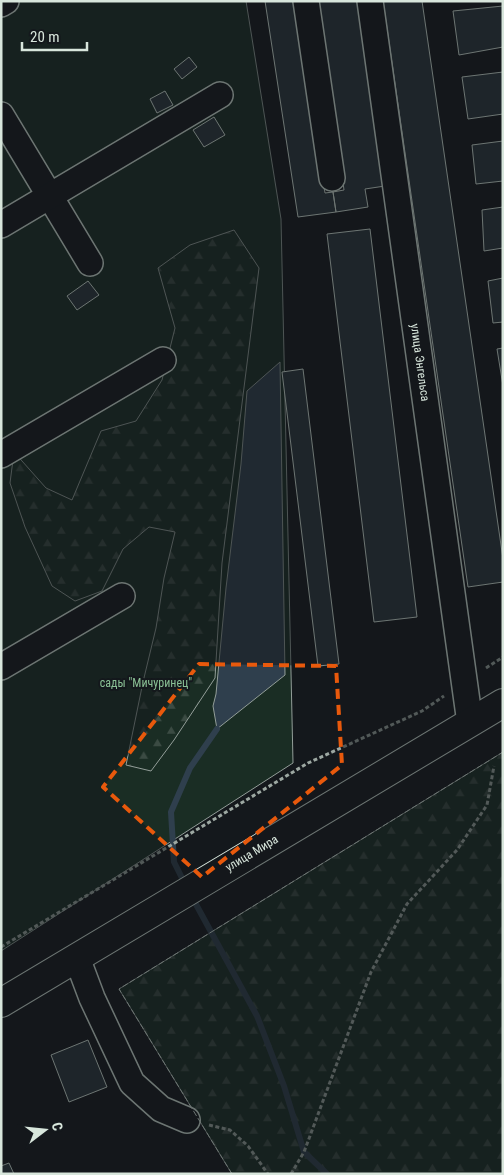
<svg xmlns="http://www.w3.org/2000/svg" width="504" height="1175" viewBox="0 0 504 1175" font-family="'Roboto Condensed',sans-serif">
<defs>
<pattern id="forest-firs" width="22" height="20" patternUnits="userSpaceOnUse" patternTransform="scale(1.25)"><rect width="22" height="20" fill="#1a2d24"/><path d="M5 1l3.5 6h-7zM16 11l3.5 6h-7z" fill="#3b4b43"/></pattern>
</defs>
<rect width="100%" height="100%" fill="#14181c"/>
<path fill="#1a2d24" stroke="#939e99" d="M 1,1 L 246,1 L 281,219 L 293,763 L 1,951 Z"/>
<path fill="url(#forest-firs)" stroke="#939e99" d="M 234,230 L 259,268 L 222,563 L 215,678 L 174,740 L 151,771 L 126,765 L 143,682 L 156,628 L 164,578 L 175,532 L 149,527 L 123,549 L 102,591 L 75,601 L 52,586 L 25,527 L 10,483 L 14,452 L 46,488 L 72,500 L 101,431 L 136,421 L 162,380 L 175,328 L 158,268 L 190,245 Z
M 503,752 L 503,1174 L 232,1174 L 119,989 Z"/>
<path fill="#2f3f4d" stroke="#939e99" d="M 280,362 L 285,675 L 217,729 L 213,706 L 216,694 L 226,588 L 241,464 L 247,391 Z"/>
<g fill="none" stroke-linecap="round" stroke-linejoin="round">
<path stroke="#2f3f4d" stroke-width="6" d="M 186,886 L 174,862 L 171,812 L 190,768 L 217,729
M 192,897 L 257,1016 L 284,1086 L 304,1152 L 327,1174"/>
</g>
<path fill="#2c363c" stroke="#d8e6dc" d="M 265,1 L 296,1 L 325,193 L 333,192 L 336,212 L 298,217 Z
M 318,1 L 359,1 L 385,186 L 365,189 L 368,207 L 336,212 L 333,192 L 344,190 Z
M 383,1 L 422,1 L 503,559 L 503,582 L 468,587 Z
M 503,6 L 503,47 L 459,55 L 453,11 Z
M 189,57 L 197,67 L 182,79 L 174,69 Z
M 503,72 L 503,114 L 468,119 L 462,77 Z
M 165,91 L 173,105 L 157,113 L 150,99 Z
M 214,117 L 225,135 L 204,147 L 193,130 Z
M 503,141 L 503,181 L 476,184 L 472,145 Z
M 503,207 L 503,248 L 484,251 L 482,210 Z
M 370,229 L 417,617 L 374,622 L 327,234 Z
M 503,278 L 503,322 L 493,323 L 488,281 Z
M 88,281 L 99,295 L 77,310 L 67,296 Z
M 503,348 L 503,386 L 497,349 Z
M 303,369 L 339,664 L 318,666 L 282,372 Z
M 88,1040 L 107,1087 L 69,1102 L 51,1055 Z
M 9,1163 L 14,1174 L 1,1174 L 1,1166 Z"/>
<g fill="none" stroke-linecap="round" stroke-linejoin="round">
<g stroke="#d8e6dc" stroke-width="28">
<g id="minor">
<path d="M 306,1 L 332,178"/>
<path id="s1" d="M 370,1 L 470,723"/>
<path d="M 1,4 L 6,1"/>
<path d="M 1,115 L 90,263"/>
<path d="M 1,225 L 220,95"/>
<path d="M 1,455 L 163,360"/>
<path d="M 1,667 L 122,596"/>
<path d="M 77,958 L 92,998 L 132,1083 L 161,1109 L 187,1120"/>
</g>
</g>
<g stroke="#d8e6dc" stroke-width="30">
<g id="major">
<path id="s2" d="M 1,1003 L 503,703"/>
</g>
</g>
<path stroke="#9da8a2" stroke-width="3" stroke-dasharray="4 2.5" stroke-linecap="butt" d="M 486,668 L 503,657
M 1,947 L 308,763 L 422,711 L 444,696
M 209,1125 L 230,1130 L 248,1146 L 268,1174
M 291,1174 L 304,1152 L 371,972 L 407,904 L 457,850 L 487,805 L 494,766"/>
<use href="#minor" stroke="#14181c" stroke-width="25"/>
<use href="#major" stroke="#14181c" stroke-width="28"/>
<path stroke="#d8e6dc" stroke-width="1" stroke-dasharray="6 2.5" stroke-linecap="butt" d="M 232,1174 L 119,989 L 503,752"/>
</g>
<path d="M0 0H504V1175H0ZM 199,664 L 336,666 L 342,765 L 202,877 L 103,787 Z" fill="#14181c" fill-opacity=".55" fill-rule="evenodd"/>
<path fill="none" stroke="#e8590c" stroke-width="4" stroke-dasharray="10 6" stroke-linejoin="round" d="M 199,664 L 336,666 L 342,765 L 202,877 L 103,787 Z"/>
<g text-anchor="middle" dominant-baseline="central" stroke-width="4" stroke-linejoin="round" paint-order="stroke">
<g font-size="12" fill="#d8e6dc" stroke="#14181c">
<text stroke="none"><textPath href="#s1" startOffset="365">улица Энгельса</textPath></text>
<text stroke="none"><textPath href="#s2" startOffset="292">улица Мира</textPath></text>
</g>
<g font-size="12" fill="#8ac095" stroke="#14181c">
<text x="146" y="683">сады "Мичуринец"</text>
</g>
</g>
<rect width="504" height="1175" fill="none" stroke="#d8e6dc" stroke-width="5"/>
<g transform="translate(45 1130) rotate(74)" stroke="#14181c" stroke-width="4" paint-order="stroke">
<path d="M0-4L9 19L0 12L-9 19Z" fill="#d8e6dc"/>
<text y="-8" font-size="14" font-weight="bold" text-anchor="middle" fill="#d8e6dc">С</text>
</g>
<path d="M22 42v8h65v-8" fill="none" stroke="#d8e6dc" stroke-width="2.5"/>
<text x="30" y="42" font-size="15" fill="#d8e6dc" stroke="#14181c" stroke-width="4" paint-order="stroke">20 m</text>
</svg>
